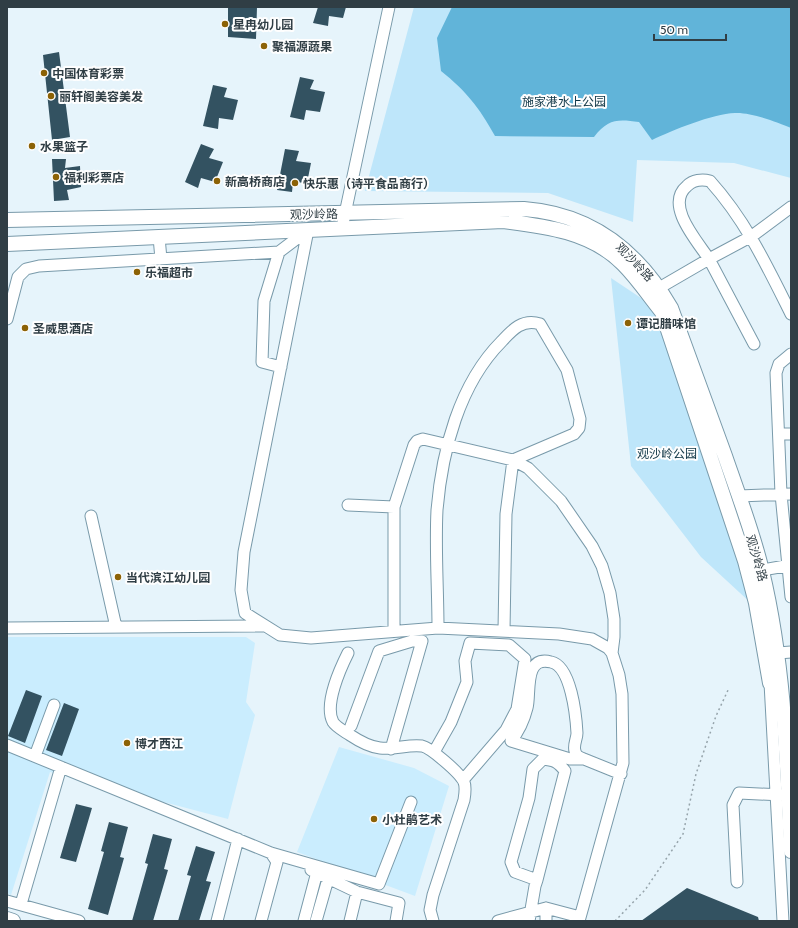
<svg xmlns="http://www.w3.org/2000/svg" width="798" height="928" viewBox="0 0 798 928" font-family="Cabin,'Noto Sans SC',sans-serif">
<rect width="100%" height="100%" fill="#e6f4fb"/>
<path fill="#caedfe" d="M 7,637 L 246,637 L 255,643 L 246,702 L 255,715 L 228,819 L 50,772 L 11,895 L 7,893 Z
M 339,747 L 414,768 L 449,786 L 415,896 L 297,852 Z"/>
<path fill="#bee6fa" d="M 414,7 L 791,7 L 791,178 L 734,163 L 637,160 L 633,222 L 548,193 L 365,191 Z
M 611,278 L 662,312 L 752,604 L 701,557 L 631,466 Z"/>
<path fill="#61b4d9" d="M 452,7 L 791,7 L 791,128 C 777,122 750,112 735,113 C 712,114 673,130 652,140 L 639,122 C 617,119 608,119 594,137 L 495,136 C 479,107 466,91 441,71 L 437,38 Z"/>
<path fill="#335261" d="M 228,7 L 257,7 L 256,39 L 228,37 Z
M 318,7 L 346,7 L 343,18 L 329,16 L 328,26 L 313,23 Z
M 59,52 L 70,137 L 52,140 L 43,55 Z
M 300,77 L 314,80 L 310,89 L 325,92 L 320,112 L 306,110 L 304,120 L 290,117 Z
M 213,85 L 227,88 L 224,97 L 238,100 L 233,120 L 219,118 L 218,129 L 203,126 Z
M 201,144 L 214,149 L 209,158 L 223,162 L 215,182 L 201,178 L 198,188 L 185,182 Z
M 285,149 L 299,151 L 296,161 L 311,163 L 307,183 L 293,182 L 292,192 L 277,190 Z
M 52,159 L 66,159 L 65,168 L 80,166 L 81,187 L 67,190 L 69,200 L 54,201 Z
M 26,690 L 42,696 L 25,743 L 8,736 Z
M 64,703 L 79,709 L 62,756 L 46,750 Z
M 76,804 L 92,808 L 76,862 L 60,858 Z
M 109,822 L 128,827 L 120,857 L 124,858 L 108,915 L 88,909 L 104,852 L 101,851 Z
M 153,834 L 172,839 L 164,869 L 168,870 L 153,921 L 132,921 L 148,864 L 145,863 Z
M 196,846 L 215,852 L 206,881 L 211,882 L 199,921 L 178,921 L 191,876 L 187,875 Z
M 687,888 L 758,917 L 759,921 L 641,921 Z"/>
<g fill="none" stroke-linecap="round" stroke-linejoin="round">
<g stroke="#799aaa" stroke-width="13">
<path id="minor" d="M 791,207 L 752,236 L 709,259 C 698,242 664,205 687,186 C 693,180 702,179 710,181 C 746,221 767,266 791,314
M 342,228 L 389,7
M 308,230 L 244,552 L 241,590 L 245,613 L 280,635 L 311,638 L 438,628 L 559,634 L 592,639 L 608,648 L 612,653 L 619,675 L 622,694 L 623,763 L 579,921
M 159,237 L 161,259
M 279,252 L 264,301 L 262,362 L 281,367
M 659,288 L 709,259 L 754,344
M 7,319 L 18,277 L 26,269 L 39,266 L 279,252 L 308,230
M 791,354 L 779,364 L 776,373 L 781,494 L 791,597
M 779,434 L 791,434
M 739,496 L 791,494
M 348,505 L 394,507
M 91,516 L 116,627
M 762,570 L 791,565
M 7,628 L 263,626
M 438,628 C 438,589 435,549 437,510 C 442,451 459,384 502,341 C 512,330 523,318 540,324 L 567,370 L 580,419 L 579,428 L 574,434 L 513,460 L 506,514 L 504,630
M 394,631 L 394,507 L 414,445 L 417,441 L 423,439 L 513,460 L 528,468 L 561,501 L 592,546 L 602,566 L 610,593 L 614,619 L 614,637 L 612,653
M 348,653 C 340,669 324,705 333,722 C 336,727 344,731 350,735 C 359,741 370,747 380,748 C 395,750 408,744 422,746 C 431,748 460,773 464,782 C 466,787 465,794 464,800 L 433,895 L 430,910 L 433,921
M 778,653 L 791,652
M 770,683 L 783,921
M 351,726 L 379,651 L 412,641 L 422,641 L 391,749
M 7,745 L 271,853 L 379,884 L 411,802
M 434,752 L 451,722 L 467,682 L 465,661 L 470,643 L 509,645 L 525,659 L 517,709 L 506,730 L 463,780
M 35,756 L 54,705
M 584,759 L 570,759 L 511,741 C 519,731 524,720 527,708 C 531,694 523,655 551,662 C 571,666 576,715 577,733 C 577,739 573,745 575,751 C 576,756 579,757 584,759 L 621,774
M 311,870 L 357,892 L 399,903 L 396,921
M 737,882 L 733,805 L 739,793 L 782,795
M 7,901 L 79,921
M 21,904 L 61,767
M 546,908 L 546,921
M 217,921 L 238,839
M 261,921 L 277,862 L 271,853
M 304,921 L 317,872
M 316,921 L 328,879
M 350,921 L 357,892
M 498,921 L 546,908 L 580,917
M 529,921 L 535,886 L 537,880 L 565,771 C 558,762 554,760 543,759 L 533,769 L 529,798 L 511,862 L 515,872 L 537,880"/>
</g>
<g stroke="#799aaa" stroke-width="16">
<path id="major" d="M 7,220 L 524,209 C 591,214 638,251 671,308 C 689,357 707,407 725,456 C 738,494 753,532 762,571 C 784,663 787,757 791,851
M 7,244 L 503,221 C 545,226 592,232 623,264 C 638,279 649,296 662,312 L 745,561 L 756,603 L 770,683
M 7,919 L 13,921"/>
</g>
<path stroke="#96a4ab" stroke-width="1.5" stroke-dasharray="2 3" stroke-linecap="butt" d="M 615,921 L 645,890 L 683,834 L 696,774 L 716,716 L 729,688"/>
<use href="#minor" stroke="#fff" stroke-width="11"/>
<use href="#major" stroke="#fff" stroke-width="14"/>
</g>
<g fill="#8c6206" stroke="#fefefe" stroke-width="1.5">
<circle cx="225" cy="24" r="4"/>
<circle cx="264" cy="46" r="4"/>
<circle cx="44" cy="73" r="4"/>
<circle cx="51" cy="96" r="4"/>
<circle cx="32" cy="146" r="4"/>
<circle cx="56" cy="177" r="4"/>
<circle cx="217" cy="181" r="4"/>
<circle cx="295" cy="183" r="4"/>
<circle cx="137" cy="272" r="4"/>
<circle cx="628" cy="323" r="4"/>
<circle cx="25" cy="328" r="4"/>
<circle cx="118" cy="577" r="4"/>
<circle cx="127" cy="743" r="4"/>
<circle cx="374" cy="819" r="4"/>
</g>
<g text-anchor="middle" dominant-baseline="central" stroke-width="4" stroke-linejoin="round" paint-order="stroke">
<g font-size="12" font-weight="bold" fill="#303e45" stroke="#fefefe" text-anchor="start">
<text x="233" y="24">星冉幼儿园</text>
<text x="272" y="46">聚福源蔬果</text>
<text x="52" y="73">中国体育彩票</text>
<text x="59" y="96">丽轩阁美容美发</text>
<text x="40" y="146">水果篮子</text>
<text x="64" y="177">福利彩票店</text>
<text x="225" y="181">新高桥商店</text>
<text x="303" y="183">快乐惠（诗平食品商行）</text>
<text x="145" y="272">乐福超市</text>
<text x="636" y="323">谭记腊味馆</text>
<text x="33" y="328">圣威思酒店</text>
<text x="126" y="577">当代滨江幼儿园</text>
<text x="135" y="743">博才西江</text>
<text x="382" y="819">小杜鹃艺术</text>
</g>
<g font-size="12" fill="#0d3444" stroke="#fefefe">
<text x="564" y="101">施家港水上公园</text>
<text x="667" y="453">观沙岭公园</text>
</g>
<g font-size="12" fill="#303e45" stroke="#fefefe">
<text transform="translate(314 214) rotate(-1)">观沙岭路</text>
<text transform="translate(635 262) rotate(46)">观沙岭路</text>
<text transform="translate(757 558) rotate(74)">观沙岭路</text>
</g>
</g>
<rect width="798" height="928" fill="none" stroke="#303e45" stroke-width="16"/>
<path d="M654 34v6h72v-6" fill="none" stroke="#303e45" stroke-width="2"/>
<text x="660" y="34" font-size="12" fill="#303e45" stroke="#fefefe" stroke-width="3" paint-order="stroke">50 m</text>
</svg>
